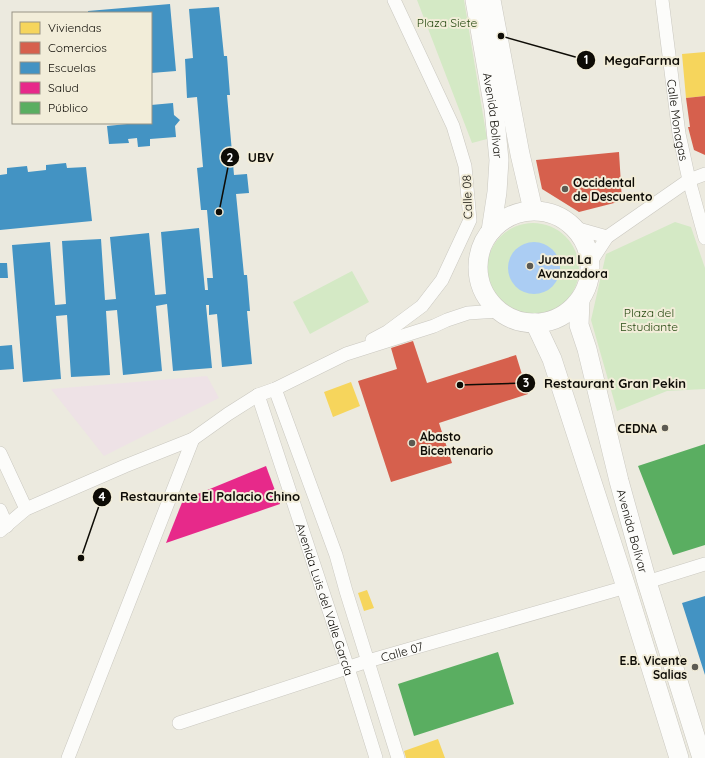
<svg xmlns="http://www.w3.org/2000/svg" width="705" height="758" viewBox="0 0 705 758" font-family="Quicksand,sans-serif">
<rect width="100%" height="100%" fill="#eceadf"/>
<path fill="#eee2e6" d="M 207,376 L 219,398 L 104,456 L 51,389 Z"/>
<path fill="#d4e9c5" d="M 417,0 L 464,0 L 487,139 L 472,143 Z
M 675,222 L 691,227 L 705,268 L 705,389 L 667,391 L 617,411 L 591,320 L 606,254 Z
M487 269a46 46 0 1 1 92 0a46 46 0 1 1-92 0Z
M 352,271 L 369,302 L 310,334 L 293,302 Z"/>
<path fill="#abcdf3" d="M508 268a26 26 0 1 1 52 0a26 26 0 1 1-52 0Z"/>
<path fill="#f6d55c" d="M 705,52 L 705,96 L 686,98 L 682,54 Z
M 351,382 L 360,406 L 333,417 L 324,392 Z
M 367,590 L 374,608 L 364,611 L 358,593 Z
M 438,739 L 445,758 L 406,758 L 404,751 Z"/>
<path fill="#d6604d" d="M 705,96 L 705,155 L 694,150 L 688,127 L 690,127 L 686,98 Z
M 619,152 L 622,201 L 579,212 L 542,189 L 536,160 Z
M 413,341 L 427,383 L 516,355 L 528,394 L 439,423 L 452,463 L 391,482 L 358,381 L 397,369 L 391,348 Z"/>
<path fill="#4393c3" d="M 170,4 L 176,71 L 151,73 L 151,13 L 88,13 L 88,11 Z
M 219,7 L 224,56 L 227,56 L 230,95 L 227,95 L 234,175 L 247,174 L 249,193 L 236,194 L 244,275 L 247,275 L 250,311 L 247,311 L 252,364 L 222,367 L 217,314 L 209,315 L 209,305 L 206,305 L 212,368 L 173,371 L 167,304 L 156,306 L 162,371 L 123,375 L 117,310 L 106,311 L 110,375 L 71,377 L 67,315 L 56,316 L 61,379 L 23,382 L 12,245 L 50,242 L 55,305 L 66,304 L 62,241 L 101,239 L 105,300 L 116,299 L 110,237 L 149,233 L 155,295 L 166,294 L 161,232 L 199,228 L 205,290 L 208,290 L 207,278 L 213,278 L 207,210 L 201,210 L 197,168 L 203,167 L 197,97 L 187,98 L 185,59 L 193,58 L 189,9 Z
M 173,103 L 174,115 L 180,120 L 175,126 L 176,137 L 150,139 L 150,146 L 138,147 L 137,138 L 128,139 L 129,143 L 109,144 L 107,126 L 127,124 L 127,123 L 151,123 L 151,105 Z
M 66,163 L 67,168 L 86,167 L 92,221 L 0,230 L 0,175 L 7,174 L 7,168 L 27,166 L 28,172 L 46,170 L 46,165 Z
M 0,263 L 7,263 L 8,278 L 0,278 Z
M 12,345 L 14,369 L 0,370 L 0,346 Z
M 705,596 L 705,675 L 682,603 Z"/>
<path fill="#e7298a" d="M 266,466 L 280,504 L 166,543 L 183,500 Z"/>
<path fill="#5aae61" d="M 705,444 L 705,545 L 673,555 L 638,466 Z
M 498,652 L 514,704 L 414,736 L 398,684 Z"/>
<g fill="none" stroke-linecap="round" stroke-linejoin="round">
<g stroke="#cac8c0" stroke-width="14">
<g id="street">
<path id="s1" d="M 662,0 L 679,134 L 689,180 L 705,238"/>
<path d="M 575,228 L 607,237"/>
<path d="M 590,263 L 607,237 L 689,180 L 705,174"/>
<path d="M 372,340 L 387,332 L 422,306 L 442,280 L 470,220 L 465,166 L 453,126 L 394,0"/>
<path d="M 275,389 L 336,555 L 346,591 L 398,758"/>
<path id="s2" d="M 258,395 L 348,668 L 376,758"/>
<path d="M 0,453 L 26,509"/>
<path d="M 0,510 L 7,526"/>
<path d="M 0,531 L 26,509 L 125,466 L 193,439 L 228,414 L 258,395 L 275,389 L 346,354 L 434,326 L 447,320 L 468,313 L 499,311"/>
<path d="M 647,582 L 705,564"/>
<path id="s3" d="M 179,723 L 368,661 L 626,587"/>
<path d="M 68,758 L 193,439"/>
</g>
</g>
<g stroke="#cac8c0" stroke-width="20">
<g id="secondary">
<path id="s4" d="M 475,0 L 494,109 L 499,160 L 497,192 L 491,231"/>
<path d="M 491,0 L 520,154 L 533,210"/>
<circle cx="534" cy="267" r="56"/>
<path id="s5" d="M 580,300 L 579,325 L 587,349 L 619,481 L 647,582 L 702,758"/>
<path d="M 535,323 L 552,359 L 626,587 L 679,758"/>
</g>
</g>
<use href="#street" stroke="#fcfcfa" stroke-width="13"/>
<use href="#secondary" stroke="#fcfcfa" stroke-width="19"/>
</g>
<g fill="#5c5a52" stroke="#f2edd9" stroke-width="1.5">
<circle cx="565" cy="189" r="4"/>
<circle cx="530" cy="266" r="4"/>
<circle cx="665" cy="428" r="4"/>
<circle cx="412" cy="443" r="4"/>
<circle cx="695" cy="667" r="4"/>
</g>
<g text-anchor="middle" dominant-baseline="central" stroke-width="4" stroke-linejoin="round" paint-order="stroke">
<g font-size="12" fill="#264911" stroke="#f2edd9">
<text x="447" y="22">Plaza Siete</text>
<text x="649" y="312">Plaza del<tspan x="649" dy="14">Estudiante</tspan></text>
</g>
<g font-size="12" fill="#0e0c06" stroke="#f2edd9">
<text stroke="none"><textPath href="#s4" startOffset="117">Avenida Bolívar</textPath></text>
<text stroke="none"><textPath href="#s1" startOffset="121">Calle Monagas</textPath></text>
<text transform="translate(467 197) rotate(-92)">Calle 08</text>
<text stroke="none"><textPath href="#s5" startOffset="238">Avenida Bolívar</textPath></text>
<text stroke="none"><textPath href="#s2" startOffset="215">Avenida Luis del Valle García</textPath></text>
<text stroke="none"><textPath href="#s3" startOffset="234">Calle 07</textPath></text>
</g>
<g font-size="12" font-weight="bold" fill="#0e0c06" stroke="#f2edd9" text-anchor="start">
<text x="573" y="182">Occidental<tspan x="573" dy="14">de Descuento</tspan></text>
<text x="538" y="259">Juana La<tspan x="538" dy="14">Avanzadora</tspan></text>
<text x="657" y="428" text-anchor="end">CEDNA</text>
<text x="420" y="436">Abasto<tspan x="420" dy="14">Bicentenario</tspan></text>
<text x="687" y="660" text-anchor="end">E.B. Vicente<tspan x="687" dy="14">Salias</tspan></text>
</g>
</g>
<path fill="none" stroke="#0e0c06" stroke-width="1.5" d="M501 36L586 60M219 212L230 157M460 385L526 383M81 558L102 497"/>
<g fill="#0e0c06" stroke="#f2edd9" stroke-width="1.5">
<circle cx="501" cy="36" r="4"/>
<circle cx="219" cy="212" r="4"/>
<circle cx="460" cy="385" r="4"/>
<circle cx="81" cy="558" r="4"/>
<circle cx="586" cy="60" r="10"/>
<circle cx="230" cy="157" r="10"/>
<circle cx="526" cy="383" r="10"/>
<circle cx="102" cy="497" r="10"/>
</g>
<g font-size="12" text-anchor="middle" font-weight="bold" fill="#fff">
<text x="586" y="64">1</text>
<text x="230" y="162">2</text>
<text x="526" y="387">3</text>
<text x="102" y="501">4</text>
</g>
<g font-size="13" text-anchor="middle" font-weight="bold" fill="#0e0c06" stroke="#f2edd9" stroke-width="4" stroke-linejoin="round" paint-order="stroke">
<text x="642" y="65">MegaFarma</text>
<text x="261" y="162">UBV</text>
<text x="615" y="388">Restaurant Gran Pekin</text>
<text x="210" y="501">Restaurante El Palacio Chino</text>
</g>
<rect x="12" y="12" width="140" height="112" fill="#f2edd9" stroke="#979385"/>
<rect x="20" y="22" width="20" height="12" fill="#f6d55c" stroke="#979385"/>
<text x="48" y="32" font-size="12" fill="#0e0c06">Viviendas</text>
<rect x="20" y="42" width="20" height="12" fill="#d6604d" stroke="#979385"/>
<text x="48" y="52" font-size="12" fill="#0e0c06">Comercios</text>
<rect x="20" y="62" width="20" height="12" fill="#4393c3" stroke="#979385"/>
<text x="48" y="72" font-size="12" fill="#0e0c06">Escuelas</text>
<rect x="20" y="82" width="20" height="12" fill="#e7298a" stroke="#979385"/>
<text x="48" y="92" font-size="12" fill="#0e0c06">Salud</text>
<rect x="20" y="102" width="20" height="12" fill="#5aae61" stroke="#979385"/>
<text x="48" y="112" font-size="12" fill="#0e0c06">Público</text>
</svg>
